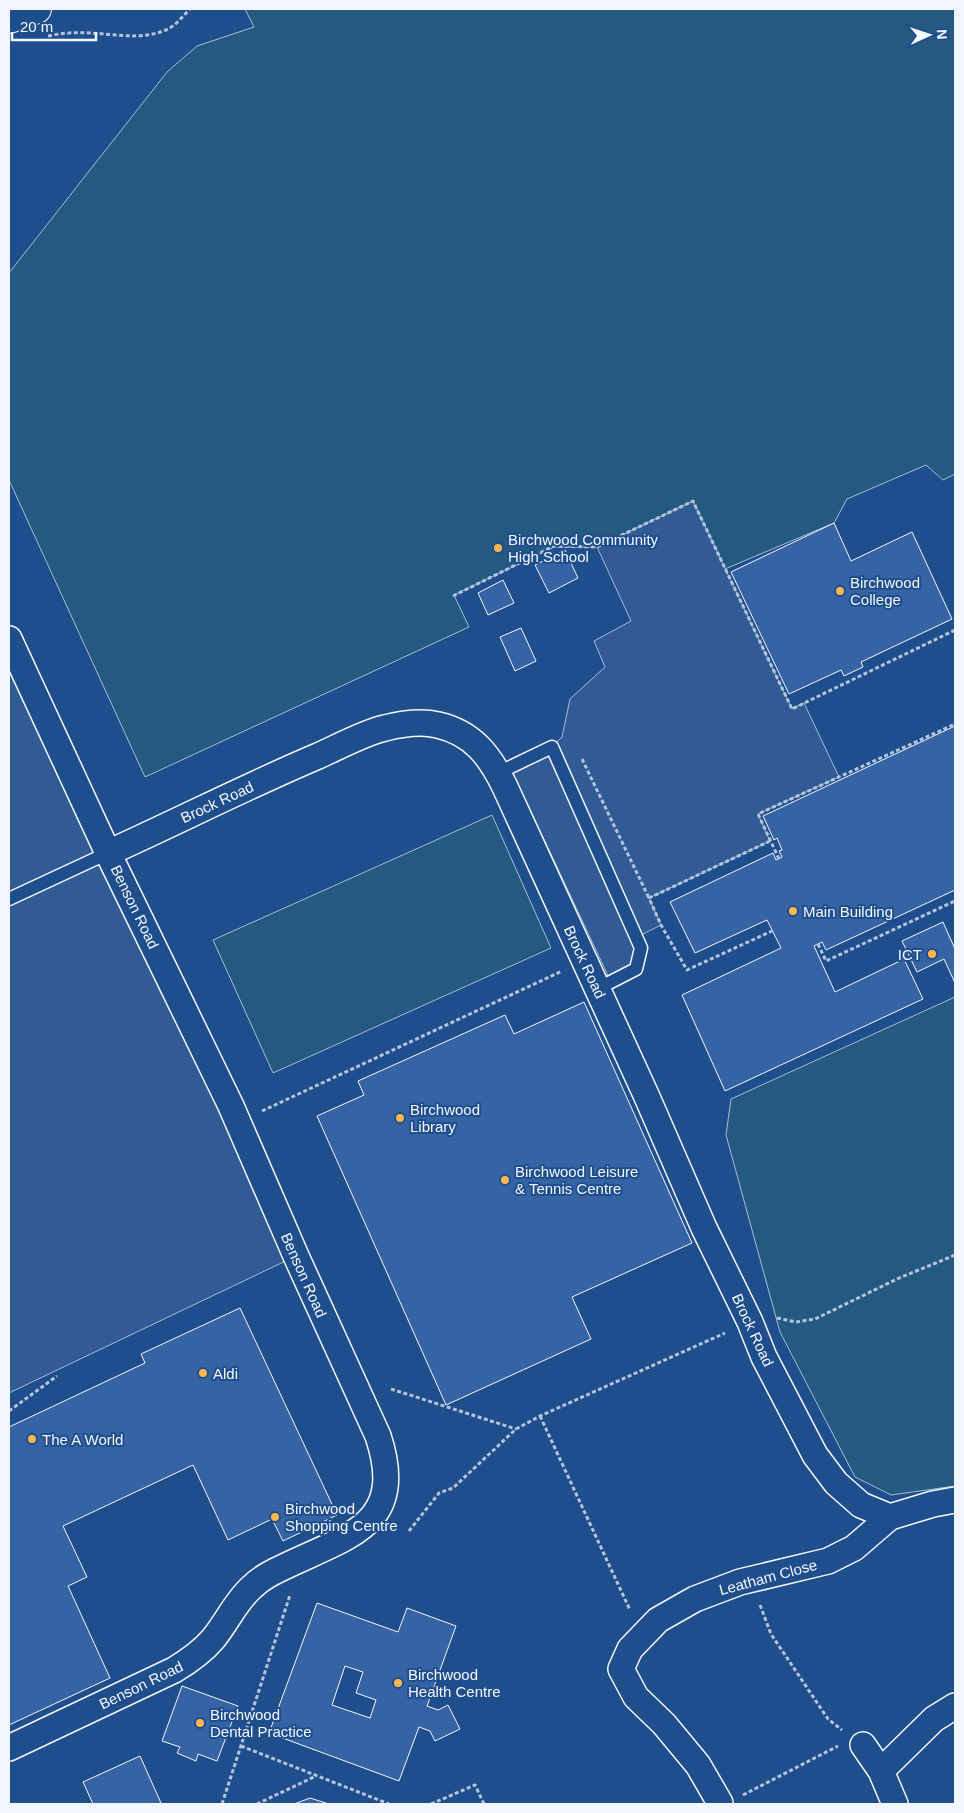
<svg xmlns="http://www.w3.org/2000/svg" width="964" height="1813" viewBox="0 0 964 1813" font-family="Helvetica,sans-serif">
<rect width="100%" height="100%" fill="#1f4e8c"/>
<path fill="#245a82" stroke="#a8bbd7" d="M 245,9 L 955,9 L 955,474 L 943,480 L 926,465 L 847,499 L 834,523 L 725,569 L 693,501 L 597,547 L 554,547 L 454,595 L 469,627 L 145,777 L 9,480 L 9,273 L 167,72 L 197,46 L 254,27 Z
M 492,815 L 551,948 L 273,1073 L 213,940 Z
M 955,997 L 955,1486 L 891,1495 L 855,1477 L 780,1332 L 726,1135 L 731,1099 Z"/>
<path fill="#305b95" stroke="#a8bbd7" d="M 693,501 L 792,709 L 804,703 L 839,777 L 758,814 L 770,841 L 649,898 L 661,925 L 637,937 L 636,969 L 611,982 L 510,767 L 552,747 L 562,737 L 570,699 L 605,667 L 594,641 L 631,621 L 597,547 Z
M 9,639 L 296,1256 L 9,1393 Z"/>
<path fill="#3563a3" stroke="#f2f6ff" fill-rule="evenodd" d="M 834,523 L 851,561 L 912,532 L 952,619 L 861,662 L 863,667 L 844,676 L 841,670 L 789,694 L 731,572 Z
M 565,550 L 578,578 L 549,593 L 535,565 Z
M 503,580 L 514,603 L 488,615 L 478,593 Z
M 521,628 L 536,661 L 515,671 L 500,637 Z
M 955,726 L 955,890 L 826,950 L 822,942 L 814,946 L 835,992 L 904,959 L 923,999 L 725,1091 L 682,995 L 781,948 L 767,920 L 695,953 L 670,902 L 773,853 L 776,860 L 782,857 L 779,851 L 782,850 L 777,838 L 774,840 L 763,816 Z
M 943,922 L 955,949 L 955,983 L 944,959 L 917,972 L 902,941 Z
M 584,1002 L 692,1243 L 572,1297 L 591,1339 L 446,1405 L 317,1116 L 364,1095 L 358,1081 L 505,1015 L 514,1034 Z
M 240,1308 L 337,1515 L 283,1541 L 272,1519 L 228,1540 L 193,1465 L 63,1526 L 87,1577 L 68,1586 L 110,1678 L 9,1725 L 9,1427 L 145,1363 L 141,1354 Z
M 317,1603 L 398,1632 L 407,1608 L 456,1626 L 427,1706 L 438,1710 L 448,1705 L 460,1729 L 435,1741 L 430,1731 L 419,1727 L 399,1781 L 269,1733 ZM 345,1666 L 363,1672 L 356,1693 L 376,1700 L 370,1718 L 332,1705 Z
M 182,1686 L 238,1706 L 217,1761 L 198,1754 L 196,1761 L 177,1753 L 180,1747 L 162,1741 Z
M 140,1756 L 161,1803 L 157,1804 L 93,1804 L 83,1782 Z
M 310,1798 L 329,1804 L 294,1804 Z"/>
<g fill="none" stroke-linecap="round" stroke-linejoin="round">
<g stroke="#f2f6ff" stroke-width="15">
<path id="service" d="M 498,773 L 552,747 L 641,948 L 636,969 L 597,989
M 9,899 L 108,853"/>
</g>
<g stroke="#f2f6ff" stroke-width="28">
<path id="minor" d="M 9,639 L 108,853 L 231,1106 L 296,1256 L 378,1436 C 407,1523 351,1535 288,1565 C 275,1571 262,1577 252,1587 C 236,1601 227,1622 213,1639 C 202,1652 189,1661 174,1670 L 9,1748
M 108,853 C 179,821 247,786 318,756 C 338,747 366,732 385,728 C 401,724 421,721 438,725 C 473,733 490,756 505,787 L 647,1097 L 704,1228 L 750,1322 L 764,1357 L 815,1455 L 836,1483 L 861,1505 L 890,1517
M 863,1745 L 881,1771 L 895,1804
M 881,1771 L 934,1719 L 955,1706
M 720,1803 L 698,1765 L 664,1724 L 636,1697 L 621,1669 L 630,1649 L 658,1620 L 695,1599 L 740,1582 L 828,1561 L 854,1548 L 890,1517 L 933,1504 L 955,1500"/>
</g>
<g stroke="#f2f6ff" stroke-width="30">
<path id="tertiary" d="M 9,19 L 37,9"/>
</g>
<path stroke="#b3c4dc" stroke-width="3" stroke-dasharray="4 2.5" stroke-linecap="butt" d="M 48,36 C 62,33 76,32 90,33 C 114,34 140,40 163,31 C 174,28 182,17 190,9
M 453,596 L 554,546 L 597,547 L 693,501 L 792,709 L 955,630
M 582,759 L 649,898
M 770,841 L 649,898 L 661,925 L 687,970 L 772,931
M 779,859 L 758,814 L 955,724
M 818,944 L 826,961 L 955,901
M 262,1111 L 562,971
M 777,1318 L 796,1322 L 815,1319 L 897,1279 L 955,1255
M 391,1389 L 516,1429
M 9,1411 L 57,1376
M 540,1416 L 630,1610
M 409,1531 L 439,1493 L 453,1488 L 516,1429 L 540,1416 L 725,1333
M 760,1605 L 771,1634 L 828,1719 L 842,1730
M 241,1746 L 389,1804
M 743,1795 L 838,1746
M 222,1804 L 290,1595
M 257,1804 L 316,1776
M 431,1804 L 475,1785 L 484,1804"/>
<use href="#service" stroke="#1f4e8c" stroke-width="12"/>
<use href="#minor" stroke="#1f4e8c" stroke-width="25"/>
<use href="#tertiary" stroke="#1f4e8c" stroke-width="28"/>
</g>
<g fill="#ffb74d" stroke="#1f4e8c" stroke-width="2">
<circle cx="498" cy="548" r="5"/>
<circle cx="840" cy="591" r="5"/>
<circle cx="793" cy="911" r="5"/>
<circle cx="932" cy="954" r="5"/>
<circle cx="400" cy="1118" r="5"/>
<circle cx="505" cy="1180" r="5"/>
<circle cx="203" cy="1373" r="5"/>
<circle cx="32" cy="1439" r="5"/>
<circle cx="275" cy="1517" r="5"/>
<circle cx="398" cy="1683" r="5"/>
<circle cx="200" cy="1723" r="5"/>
</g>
<g text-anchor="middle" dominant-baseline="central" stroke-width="4" stroke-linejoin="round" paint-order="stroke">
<g font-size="15" fill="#f2f6ff" stroke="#1f4e8c" text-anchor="start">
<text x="508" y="539">Birchwood Community<tspan x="508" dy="17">High School</tspan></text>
<text x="850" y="582">Birchwood<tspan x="850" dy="17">College</tspan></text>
<text x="803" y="911">Main Building</text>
<text x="922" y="954" text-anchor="end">ICT</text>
<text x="410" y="1109">Birchwood<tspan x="410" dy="17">Library</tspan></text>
<text x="515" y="1171">Birchwood Leisure<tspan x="515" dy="17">&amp; Tennis Centre</tspan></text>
<text x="213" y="1373">Aldi</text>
<text x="42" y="1439">The A World</text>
<text x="285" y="1508">Birchwood<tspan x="285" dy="17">Shopping Centre</tspan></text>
<text x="408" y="1674">Birchwood<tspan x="408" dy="17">Health Centre</tspan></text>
<text x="210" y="1714">Birchwood<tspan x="210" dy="17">Dental Practice</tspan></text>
</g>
<g font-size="15" fill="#f2f6ff" stroke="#1f4e8c">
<text transform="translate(217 802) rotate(-25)">Brock Road</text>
<text transform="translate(135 907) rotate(64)">Benson Road</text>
<text transform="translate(585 962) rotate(65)">Brock Road</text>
<text transform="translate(304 1275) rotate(66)">Benson Road</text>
<text transform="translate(753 1330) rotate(65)">Brock Road</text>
<text transform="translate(768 1577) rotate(-15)">Leatham Close</text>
<text transform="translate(141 1685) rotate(-26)">Benson Road</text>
</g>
</g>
<rect width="964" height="1813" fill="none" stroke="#f2f6ff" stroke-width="20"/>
<g transform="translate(929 35) rotate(87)" stroke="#1f4e8c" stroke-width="4" paint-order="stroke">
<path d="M0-4L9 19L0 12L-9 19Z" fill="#f2f6ff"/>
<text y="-8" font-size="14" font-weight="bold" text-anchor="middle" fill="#f2f6ff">N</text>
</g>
<path d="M12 32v8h84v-8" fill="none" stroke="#f2f6ff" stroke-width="2.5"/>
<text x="20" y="32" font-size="15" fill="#f2f6ff" stroke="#1f4e8c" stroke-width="4" paint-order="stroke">20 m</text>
</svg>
